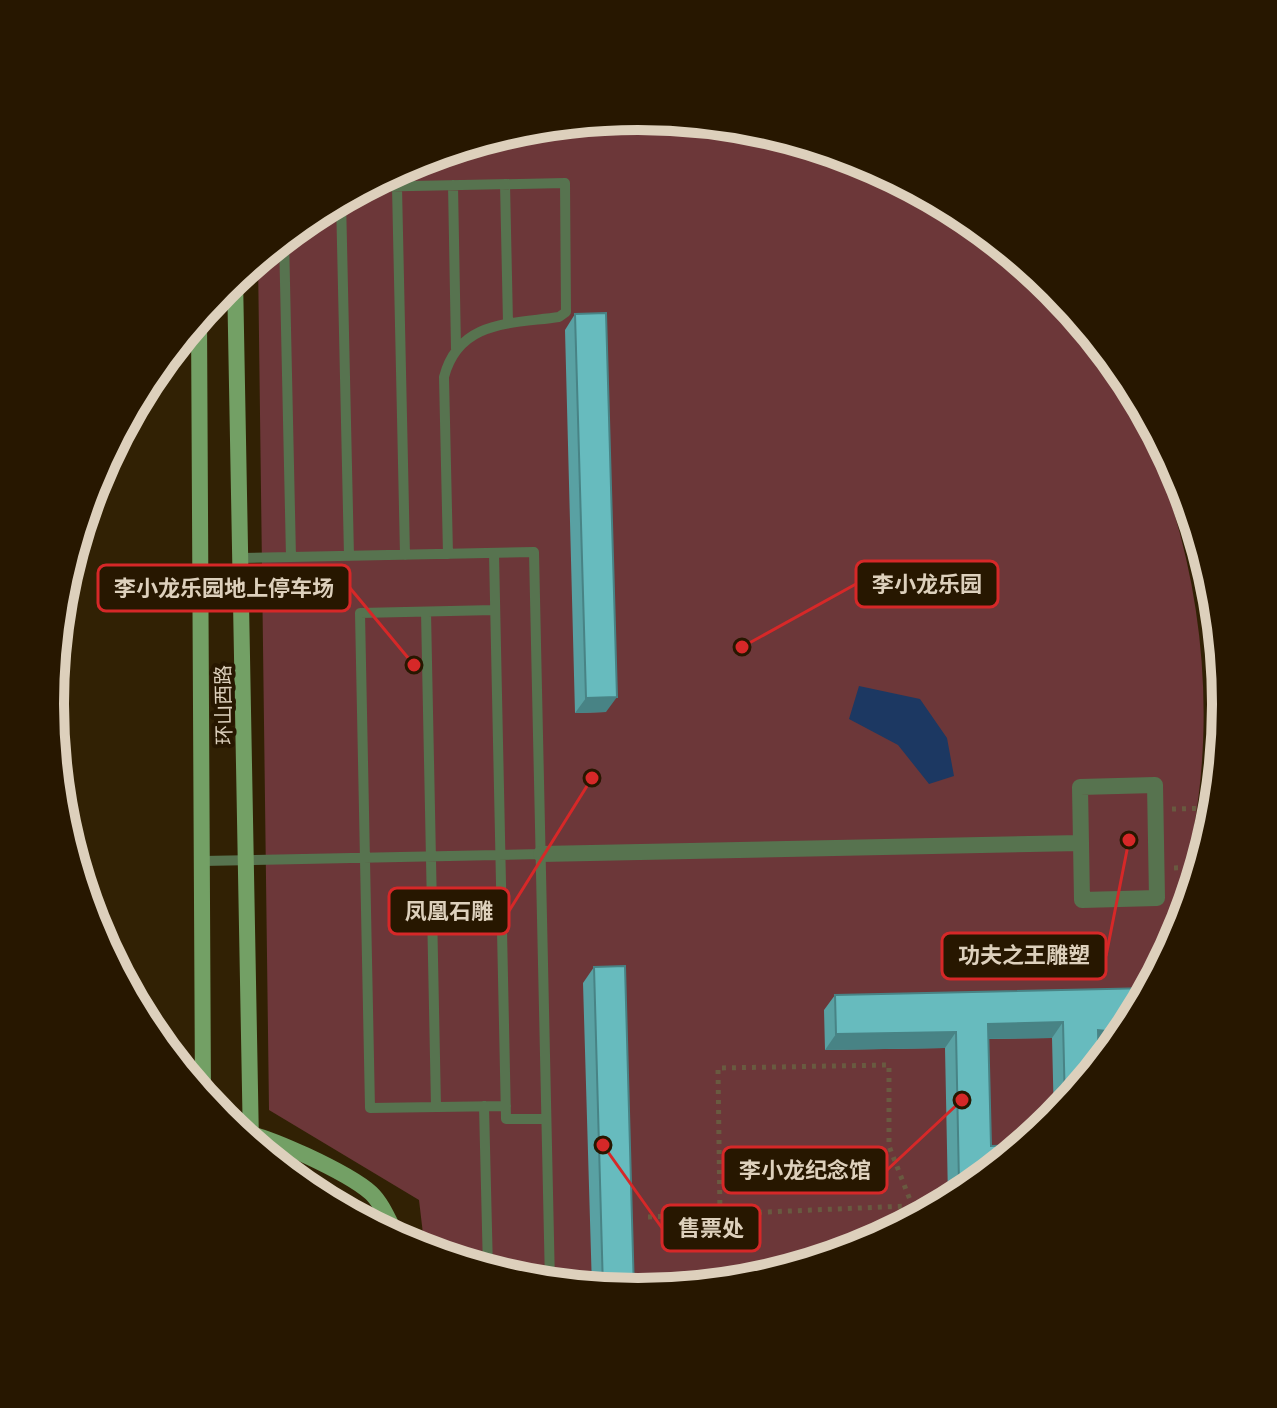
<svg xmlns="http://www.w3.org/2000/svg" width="1277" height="1408" viewBox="0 0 1277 1408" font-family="Ubuntu,'Noto Sans SC',sans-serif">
<rect width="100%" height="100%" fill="#312104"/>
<path fill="#6c3739" d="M 639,116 C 676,119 716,120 752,127 C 788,133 828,147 862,160 C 949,193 1033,261 1091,332 C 1277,618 1242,1046 916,1220 C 865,1247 808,1271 751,1281 C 678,1295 597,1295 524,1281 C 491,1275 457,1261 425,1251 L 419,1200 L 269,1110 L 258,259 L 312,214 L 414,160 L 524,127 Z"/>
<path fill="#1c3862" d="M 859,686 L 920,699 L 947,738 L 954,776 L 929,784 L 898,745 L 849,719 Z"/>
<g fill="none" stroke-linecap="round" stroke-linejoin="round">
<path stroke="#695a40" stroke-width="5" stroke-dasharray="4 6" stroke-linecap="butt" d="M 1172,809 L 1217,808
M 1174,868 L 1201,867
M 720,1214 L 718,1068 L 889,1065 L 889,1146 L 914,1210
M 648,1217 L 907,1206 L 922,1216"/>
<path stroke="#57734f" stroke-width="10" d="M 505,184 L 508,323
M 453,185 L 456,349
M 363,187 L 565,183 L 566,312 L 559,317 C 511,324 459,320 444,377 L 448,554
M 397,187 L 405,555
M 341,199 L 349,556
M 284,237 L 291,557
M 494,553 L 506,1119 L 546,1119
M 240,558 L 534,552 L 550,1284
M 495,610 L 360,613 L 370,1108 L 506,1106
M 426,612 L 436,1107
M 202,861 L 541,854
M 484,1106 L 488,1270"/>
<path stroke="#57734f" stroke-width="16" d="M 541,854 L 1081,843 L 1082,900 L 1157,898 L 1155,785 L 1080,787 L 1081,843"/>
<path stroke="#73a065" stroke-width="16" d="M 235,277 L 251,1144
M 199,317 L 203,1097
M 237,1132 C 263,1132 350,1174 371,1193 C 383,1204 391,1226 399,1240
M 305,1188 L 370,1225"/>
</g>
<path fill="#59a1a3" d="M 575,314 L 606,712 L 575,713 L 565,330 Z
M 594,967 L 634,1292 L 592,1288 L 583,983 Z
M 1151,988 L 1128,1031 L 1107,1057 L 1106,1047 L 1098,1047 L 1099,1066 L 1054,1121 L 1052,1038 L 988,1039 L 991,1146 L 948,1198 L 945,1048 L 825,1050 L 824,1010 L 835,995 Z"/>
<path fill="#488385" d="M 617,697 L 606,712 L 575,713 L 586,698 Z
M 1063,1022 L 1052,1038 L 977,1039 L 988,1024 Z
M 1098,1030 L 1117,1032 L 1106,1047 L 1087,1046 Z
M 956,1032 L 945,1048 L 825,1050 L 836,1034 Z
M 979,1182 L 965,1194 L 956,1198 L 948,1198 L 959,1183 Z"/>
<path fill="#67bbbe" stroke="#488385" stroke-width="2" d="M 606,313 L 617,697 L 586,698 L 575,314 Z
M 625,966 L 634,1292 L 603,1289 L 594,967 Z
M 1151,988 L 1128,1031 L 1118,1044 L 1117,1032 L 1098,1030 L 1099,1066 L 1065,1107 L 1063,1022 L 988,1024 L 991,1146 L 1024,1145 L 979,1182 L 959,1183 L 956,1032 L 836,1034 L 835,995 Z"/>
<g text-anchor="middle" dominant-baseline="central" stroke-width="8" stroke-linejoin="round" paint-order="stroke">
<g font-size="20" fill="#ddd0bc" stroke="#271700">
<text transform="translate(223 705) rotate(-91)">环山西路</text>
</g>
</g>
<path d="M0 0H1277V1408H0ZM64 704a574 574 0 1 1 1148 0a574 574 0 1 1-1148 0Z" fill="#271700" fill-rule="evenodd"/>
<path fill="none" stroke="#ddd0bc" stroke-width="10" d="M64 704a574 574 0 1 1 1148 0a574 574 0 1 1-1148 0Z"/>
<path fill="none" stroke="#d62828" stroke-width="3" d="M742 647L856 584M414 665L350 588M592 778L509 911M1129 840L1106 956M962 1100L887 1170M603 1145L662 1228"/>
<g fill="#d62828" stroke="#271700" stroke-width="3">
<circle cx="742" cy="647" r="8"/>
<circle cx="414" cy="665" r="8"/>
<circle cx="592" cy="778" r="8"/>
<circle cx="1129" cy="840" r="8"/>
<circle cx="962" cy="1100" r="8"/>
<circle cx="603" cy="1145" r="8"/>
</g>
<g fill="#271700" stroke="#d62828" stroke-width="3">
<rect x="856" y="561" width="142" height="46" rx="8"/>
<rect x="98" y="565" width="252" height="46" rx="8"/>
<rect x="389" y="888" width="120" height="46" rx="8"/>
<rect x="942" y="933" width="164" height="46" rx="8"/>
<rect x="723" y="1147" width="164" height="46" rx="8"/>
<rect x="662" y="1205" width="98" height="46" rx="8"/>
</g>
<g font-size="22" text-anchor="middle" font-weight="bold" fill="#ddd0bc">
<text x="927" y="592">李小龙乐园</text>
<text x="224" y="596">李小龙乐园地上停车场</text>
<text x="449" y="919">凤凰石雕</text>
<text x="1024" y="963">功夫之王雕塑</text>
<text x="805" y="1178">李小龙纪念馆</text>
<text x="711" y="1236">售票处</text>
</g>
</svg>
